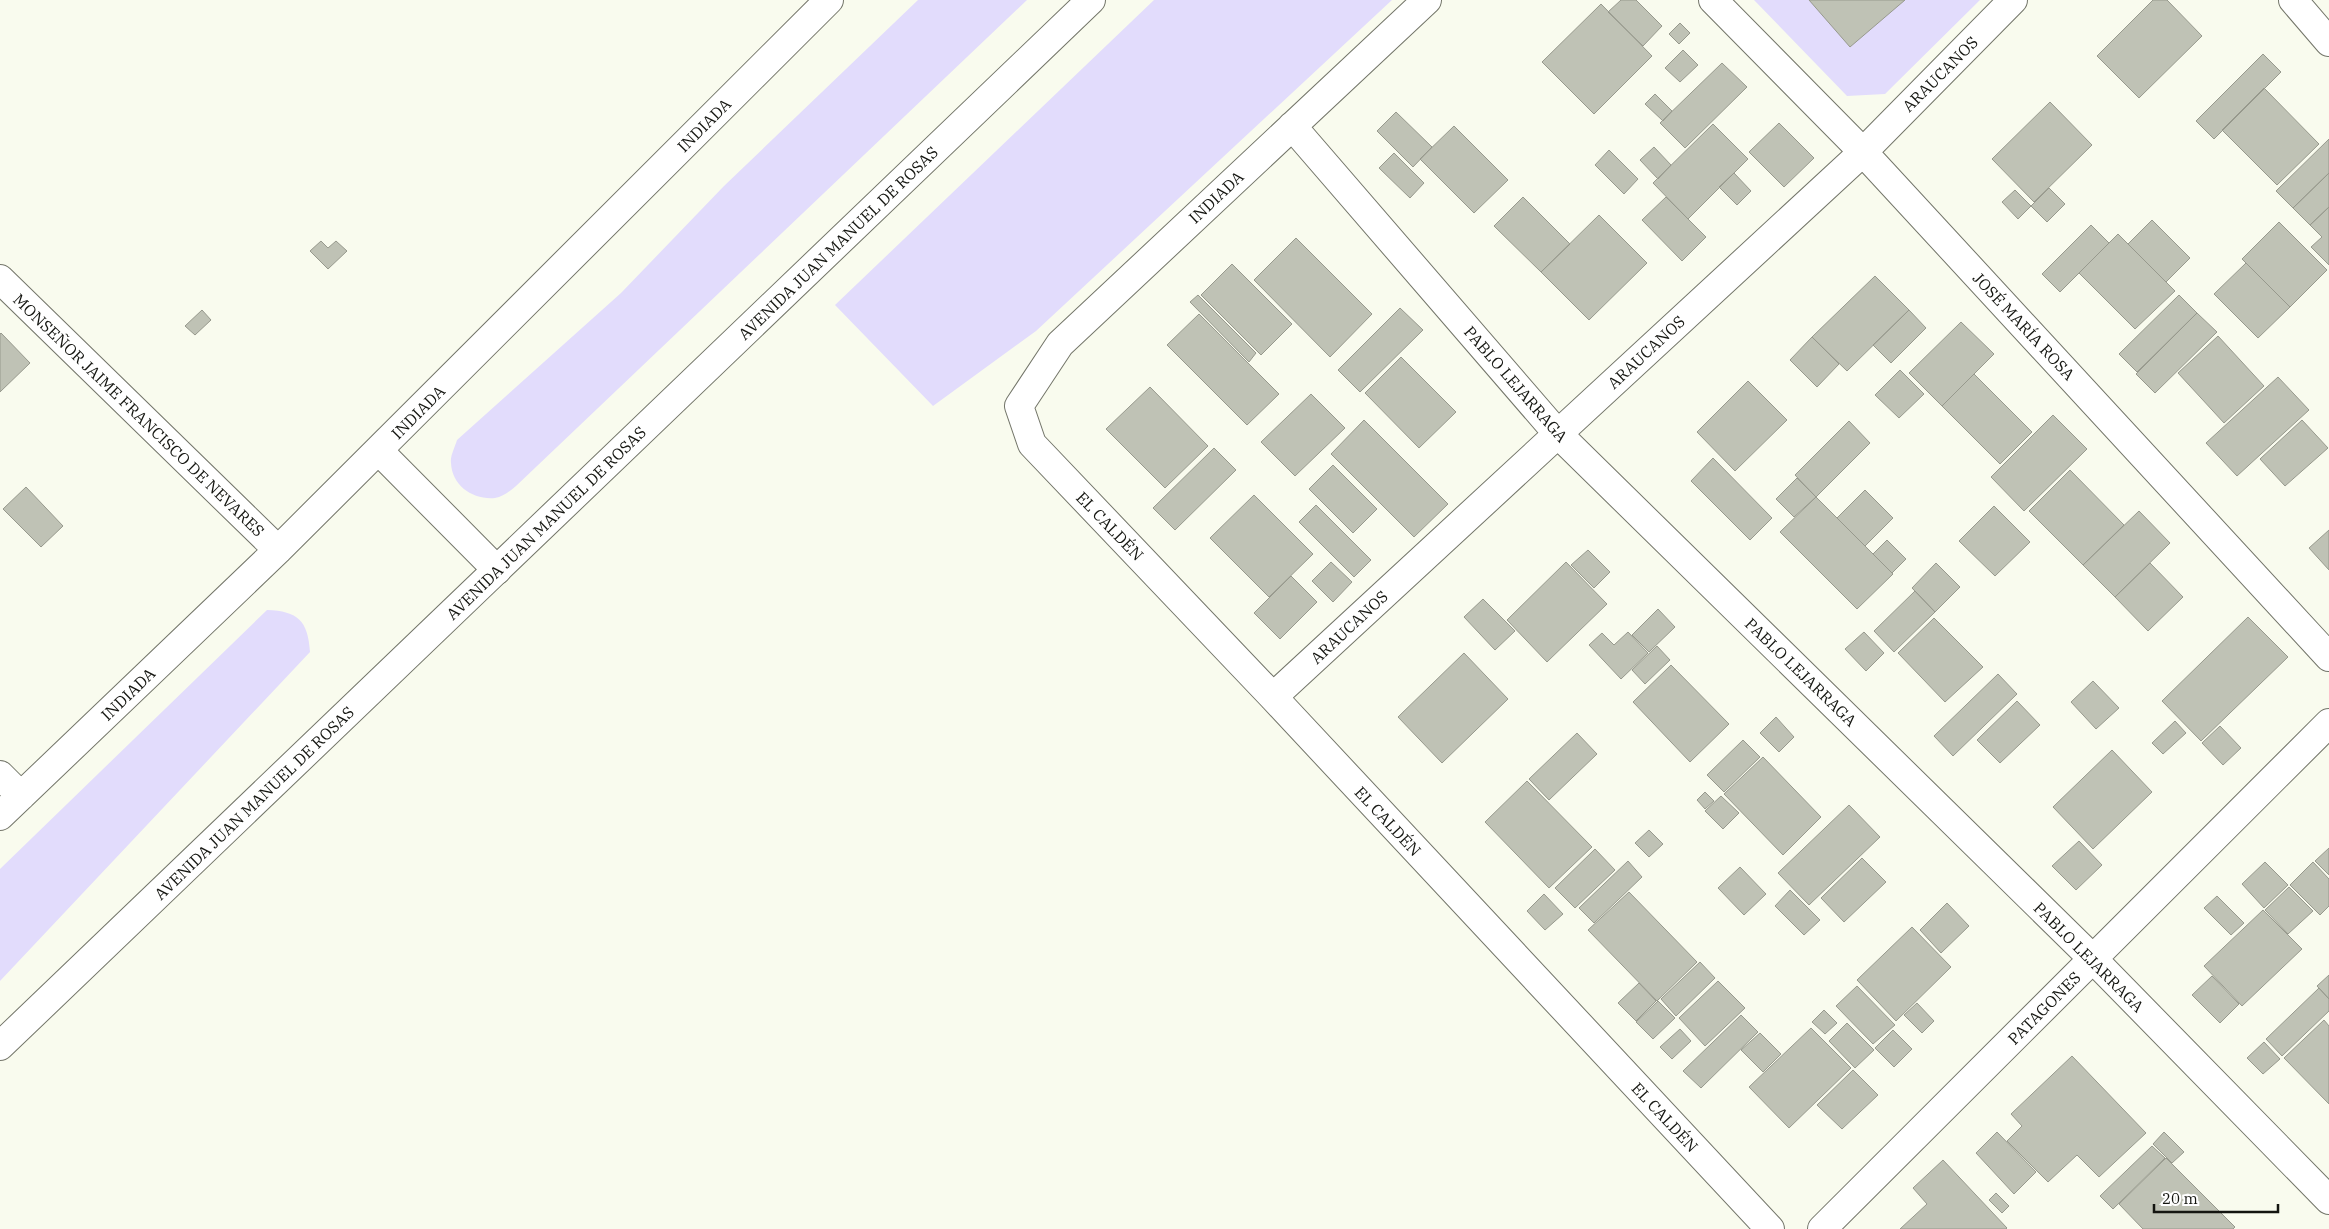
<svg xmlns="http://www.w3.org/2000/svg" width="2329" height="1229" viewBox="0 0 2329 1229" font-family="'IBM Plex Serif',serif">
<rect width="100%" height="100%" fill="#f9fbee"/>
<path fill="#e2dcfc" d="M 918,0 L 1027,0 L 516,486 C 510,491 503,497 495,498 C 473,500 452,486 451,463 C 450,456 455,447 457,440 L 621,293 L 724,186 Z
M 1154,0 L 1392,0 L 1036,331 L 933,406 L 835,305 Z
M 1754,0 L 1980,0 L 1885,94 L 1847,96 Z
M 267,610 C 298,611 308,621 310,652 L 0,981 L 0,869 Z"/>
<path fill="#bfc2b5" stroke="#97998d" d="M 1621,0 L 1636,0 L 1662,26 L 1643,46 L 1608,12 Z
M 1809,0 L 1905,0 L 1850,47 Z
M 2153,0 L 2167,0 L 2202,36 L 2139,98 L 2097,56 Z
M 1601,4 L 1652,56 L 1594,114 L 1542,62 Z
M 1680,23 L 1690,33 L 1679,44 L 1669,34 Z
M 1683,50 L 1698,65 L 1680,82 L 1665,68 Z
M 2263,54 L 2281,72 L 2214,139 L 2196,121 Z
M 1722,63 L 1747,87 L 1685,148 L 1660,123 Z
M 2264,88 L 2319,144 L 2277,185 L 2222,130 Z
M 1655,94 L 1672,111 L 1663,121 L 1645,104 Z
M 2050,102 L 2092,145 L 2034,202 L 1992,159 Z
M 1396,112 L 1432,147 L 1413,167 L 1377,131 Z
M 1779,123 L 1814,158 L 1784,187 L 1749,152 Z
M 1713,124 L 1748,159 L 1688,219 L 1653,183 Z
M 1454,126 L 1508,180 L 1474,213 L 1420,159 Z
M 2329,139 L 2329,173 L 2293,208 L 2276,191 Z
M 1654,147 L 1671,165 L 1658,179 L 1640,160 Z
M 1609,150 L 1638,179 L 1624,194 L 1595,165 Z
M 1394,153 L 1424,183 L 1410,198 L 1379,168 Z
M 1734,173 L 1751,191 L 1737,205 L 1719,187 Z
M 2329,173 L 2329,207 L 2310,225 L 2293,208 Z
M 2049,188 L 2065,204 L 2047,222 L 2031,206 Z
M 2015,190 L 2031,206 L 2018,219 L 2002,202 Z
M 1523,197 L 1570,244 L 1541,272 L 1494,226 Z
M 1666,197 L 1706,237 L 1682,261 L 1642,220 Z
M 2329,207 L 2329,265 L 2311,247 L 2322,237 L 2310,225 Z
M 1599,215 L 1647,263 L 1589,320 L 1541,272 Z
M 2152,220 L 2190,258 L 2166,282 L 2128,244 Z
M 2279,222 L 2327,270 L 2290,307 L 2242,259 Z
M 2091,225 L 2109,243 L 2060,292 L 2042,274 Z
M 2118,234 L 2175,291 L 2135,329 L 2079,273 Z
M 1296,238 L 1372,314 L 1330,357 L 1254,280 Z
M 321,241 L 328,248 L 336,241 L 347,251 L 328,269 L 310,251 Z
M 2246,263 L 2290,307 L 2258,338 L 2214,294 Z
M 1232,264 L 1292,324 L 1261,355 L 1201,295 Z
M 1875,276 L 1909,310 L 1847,371 L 1812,337 Z
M 1198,295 L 1256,353 L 1249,362 L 1190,302 Z
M 2179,295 L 2197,313 L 2137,372 L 2119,354 Z
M 1400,308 L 1423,330 L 1360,392 L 1338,370 Z
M 202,310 L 211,320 L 195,335 L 185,326 Z
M 1909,310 L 1926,328 L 1891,363 L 1873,345 Z
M 2197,313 L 2217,332 L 2155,393 L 2136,374 Z
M 1199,314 L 1279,394 L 1247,425 L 1167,345 Z
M 1961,322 L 1994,354 L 1942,406 L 1909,373 Z
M 1,333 L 30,363 L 0,392 L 0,334 Z
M 2218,336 L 2264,386 L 2224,423 L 2178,373 Z
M 1812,337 L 1839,364 L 1817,387 L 1790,360 Z
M 1401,357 L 1456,412 L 1419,448 L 1365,393 Z
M 1900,370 L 1924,394 L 1899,418 L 1875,395 Z
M 1974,374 L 2032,432 L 2000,464 L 1942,406 Z
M 2278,377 L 2309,410 L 2237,476 L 2206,443 Z
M 1748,381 L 1787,420 L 1735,471 L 1697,432 Z
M 1150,387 L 1208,446 L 1165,488 L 1106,429 Z
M 1311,394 L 1345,428 L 1295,476 L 1261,442 Z
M 2053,415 L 2087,449 L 2024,511 L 1991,477 Z
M 1364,420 L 1448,504 L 1414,537 L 1331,454 Z
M 2302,420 L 2328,448 L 2285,486 L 2260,459 Z
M 1849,421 L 1870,443 L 1816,497 L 1795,475 Z
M 1214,448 L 1236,470 L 1175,530 L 1153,508 Z
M 1713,458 L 1772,518 L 1750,540 L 1691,481 Z
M 1333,465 L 1377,509 L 1353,533 L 1309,489 Z
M 2070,470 L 2124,525 L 2083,565 L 2029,511 Z
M 1797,478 L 1816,497 L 1794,517 L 1776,499 Z
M 26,487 L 63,526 L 41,547 L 3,509 Z
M 1865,490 L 1893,518 L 1865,546 L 1837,518 Z
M 1254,495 L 1313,554 L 1269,597 L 1210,538 Z
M 1816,497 L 1893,574 L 1857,609 L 1780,532 Z
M 1316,505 L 1371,560 L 1354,577 L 1299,522 Z
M 1994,506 L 2030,542 L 1995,576 L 1959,541 Z
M 2139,511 L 2170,543 L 2115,597 L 2083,565 Z
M 2329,530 L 2329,570 L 2309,548 Z
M 1887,540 L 1906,559 L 1892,573 L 1873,554 Z
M 1588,550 L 1610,572 L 1594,588 L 1571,565 Z
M 1331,562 L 1352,582 L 1333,602 L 1312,581 Z
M 1566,562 L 1607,604 L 1547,662 L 1507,620 Z
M 1936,563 L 1960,587 L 1935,612 L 1912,588 Z
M 2150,563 L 2183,597 L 2148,631 L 2115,597 Z
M 1291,576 L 1317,602 L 1280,639 L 1254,613 Z
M 1915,591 L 1935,612 L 1894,652 L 1874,631 Z
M 1483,599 L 1515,631 L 1495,650 L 1464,617 Z
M 1658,609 L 1675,627 L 1649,652 L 1632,635 Z
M 2248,617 L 2288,657 L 2201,741 L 2162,701 Z
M 1934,618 L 1983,667 L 1945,702 L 1898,653 Z
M 1628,632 L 1648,653 L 1621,679 L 1589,645 L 1602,633 L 1614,645 Z
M 1864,632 L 1884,653 L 1866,671 L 1845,649 Z
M 1657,646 L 1670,660 L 1645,684 L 1632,670 Z
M 1464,653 L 1508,699 L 1442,763 L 1398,717 Z
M 1671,665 L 1729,724 L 1690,762 L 1633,702 Z
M 1998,674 L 2017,694 L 1953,756 L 1934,736 Z
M 2093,681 L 2119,708 L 2096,729 L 2071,702 Z
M 2017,701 L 2040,725 L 2000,763 L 1977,740 Z
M 1776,717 L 1794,737 L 1779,752 L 1760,733 Z
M 2175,721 L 2186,733 L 2163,754 L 2152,743 Z
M 2220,726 L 2241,748 L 2223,765 L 2202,743 Z
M 1577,733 L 1597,754 L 1549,800 L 1529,779 Z
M 1743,740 L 1760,757 L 1724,792 L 1707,775 Z
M 2112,750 L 2152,792 L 2093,849 L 2053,807 Z
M 1763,757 L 1821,817 L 1783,855 L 1724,794 Z
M 1527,781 L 1592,847 L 1549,888 L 1485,822 Z
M 1705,792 L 1714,801 L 1705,809 L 1697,800 Z
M 1721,796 L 1739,813 L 1723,829 L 1705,811 Z
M 1849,805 L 1880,837 L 1809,905 L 1778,873 Z
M 1649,830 L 1663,844 L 1649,857 L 1635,843 Z
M 2079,841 L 2102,865 L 2076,890 L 2052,866 Z
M 2329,848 L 2329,875 L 2315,861 Z
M 1595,849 L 1615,870 L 1575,908 L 1555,888 Z
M 1862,858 L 1886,882 L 1844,922 L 1821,898 Z
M 1628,861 L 1642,877 L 1594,923 L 1579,908 Z
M 2265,862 L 2288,885 L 2264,908 L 2242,884 Z
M 2313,862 L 2329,879 L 2329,906 L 2320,915 L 2290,885 Z
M 1740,867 L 1766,894 L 1744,915 L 1718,888 Z
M 2289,887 L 2313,911 L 2288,934 L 2265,910 Z
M 1790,890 L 1820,920 L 1804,935 L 1775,906 Z
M 1629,892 L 1697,962 L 1657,1001 L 1588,930 Z
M 1544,894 L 1563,914 L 1545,930 L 1527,911 Z
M 2217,896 L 2244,923 L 2231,935 L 2204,908 Z
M 1947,903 L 1969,926 L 1941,953 L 1920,930 Z
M 2263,910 L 2302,949 L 2242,1006 L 2204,966 Z
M 1912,927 L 1951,967 L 1896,1021 L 1857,980 Z
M 1700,962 L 1715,978 L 1676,1016 L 1661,999 Z
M 2329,975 L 2329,999 L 2317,986 Z
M 2212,976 L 2239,1004 L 2220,1023 L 2192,995 Z
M 1718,981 L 1745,1008 L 1705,1046 L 1679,1018 Z
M 1639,983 L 1656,1001 L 1636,1021 L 1618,1003 Z
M 1857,986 L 1895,1025 L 1873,1044 L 1836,1006 Z
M 2319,988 L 2329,999 L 2329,1011 L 2282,1056 L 2266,1039 Z
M 1658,1001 L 1675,1018 L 1653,1039 L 1636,1022 Z
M 1917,1003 L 1934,1021 L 1922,1033 L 1904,1015 Z
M 1824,1010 L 1837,1023 L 1825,1034 L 1812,1022 Z
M 1741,1015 L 1758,1032 L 1701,1088 L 1683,1071 Z
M 2324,1020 L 2329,1026 L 2329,1104 L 2284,1058 Z
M 1847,1023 L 1874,1050 L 1855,1068 L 1829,1041 Z
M 1811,1028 L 1851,1068 L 1789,1128 L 1749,1087 Z
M 1680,1029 L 1691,1041 L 1672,1059 L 1660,1047 Z
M 1893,1030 L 1912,1049 L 1894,1067 L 1875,1048 Z
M 1760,1033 L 1781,1054 L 1763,1072 L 1741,1050 Z
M 2264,1042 L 2280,1059 L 2263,1074 L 2247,1058 Z
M 2072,1056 L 2146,1133 L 2099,1177 L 2077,1155 L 2048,1182 L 2007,1141 L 2022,1126 L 2011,1114 Z
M 1853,1070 L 1878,1095 L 1842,1129 L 1817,1105 Z
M 1997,1132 L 2036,1172 L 2014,1194 L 1976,1153 Z
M 2164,1132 L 2184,1152 L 2172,1163 L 2153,1144 Z
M 2152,1146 L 2165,1158 L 2113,1209 L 2100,1196 Z
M 2166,1158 L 2235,1227 L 2233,1229 L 2143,1229 L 2119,1204 Z
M 1943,1160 L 2007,1228 L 2006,1229 L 1900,1229 L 1927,1204 L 1913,1188 Z
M 1996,1193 L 2009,1206 L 2002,1213 L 1989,1200 Z"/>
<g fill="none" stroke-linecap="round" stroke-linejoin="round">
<g stroke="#737569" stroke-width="30">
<path id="street" d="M 1427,0 L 1060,344 L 1019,406 L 1032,444 L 1273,697 L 1770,1229
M 1713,0 L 1863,152 L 2329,657
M 2293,0 L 2329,42
M 1292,126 L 1558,434 L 2093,959 L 2329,1200
M 0,279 L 278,550
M 379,451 L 497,570
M 1273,697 L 1863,152 L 2013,0
M 0,775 L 21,796
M 0,816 L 278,550 L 829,0
M 1822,1229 L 2329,723"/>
</g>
<g stroke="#737569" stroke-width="30">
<path id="primary" d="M 0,1046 L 1091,0"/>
</g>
<use href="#street" stroke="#fff" stroke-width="28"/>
<use href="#primary" stroke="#fff" stroke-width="28"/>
</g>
<g text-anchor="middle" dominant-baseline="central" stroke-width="4.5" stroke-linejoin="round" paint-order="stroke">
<g font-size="16" fill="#141510" stroke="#fff">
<text transform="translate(1940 74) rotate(-45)">ARAUCANOS</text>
<text transform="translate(704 125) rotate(-45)">INDIADA</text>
<text transform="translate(1216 197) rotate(-43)">INDIADA</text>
<text transform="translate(838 243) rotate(-44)">AVENIDA JUAN MANUEL DE ROSAS</text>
<text transform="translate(2024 326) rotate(47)">JOSÉ MARÍA ROSA</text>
<text transform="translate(1646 352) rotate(-43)">ARAUCANOS</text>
<text transform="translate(1516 384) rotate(49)">PABLO LEJARRAGA</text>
<text transform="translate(418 412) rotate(-45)">INDIADA</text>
<text transform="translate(139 415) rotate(44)">MONSEÑOR JAIME FRANCISCO DE NEVARES</text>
<text transform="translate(546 523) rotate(-44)">AVENIDA JUAN MANUEL DE ROSAS</text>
<text transform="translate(1110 526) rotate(46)">EL CALDÉN</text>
<text transform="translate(1349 627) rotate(-43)">ARAUCANOS</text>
<text transform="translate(1801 672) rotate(44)">PABLO LEJARRAGA</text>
<text transform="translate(128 694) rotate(-44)">INDIADA</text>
<text transform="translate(254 803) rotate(-44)">AVENIDA JUAN MANUEL DE ROSAS</text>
<text transform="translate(1388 821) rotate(47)">EL CALDÉN</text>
<text transform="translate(2089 957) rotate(45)">PABLO LEJARRAGA</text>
<text transform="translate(2044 1008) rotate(-45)">PATAGONES</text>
<text transform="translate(1665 1117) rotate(47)">EL CALDÉN</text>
</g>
</g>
<path d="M2154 1204v8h124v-8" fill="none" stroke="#141510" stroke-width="2.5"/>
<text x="2162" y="1204" font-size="15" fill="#141510" stroke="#ffffff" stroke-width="4" paint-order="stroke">20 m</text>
</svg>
